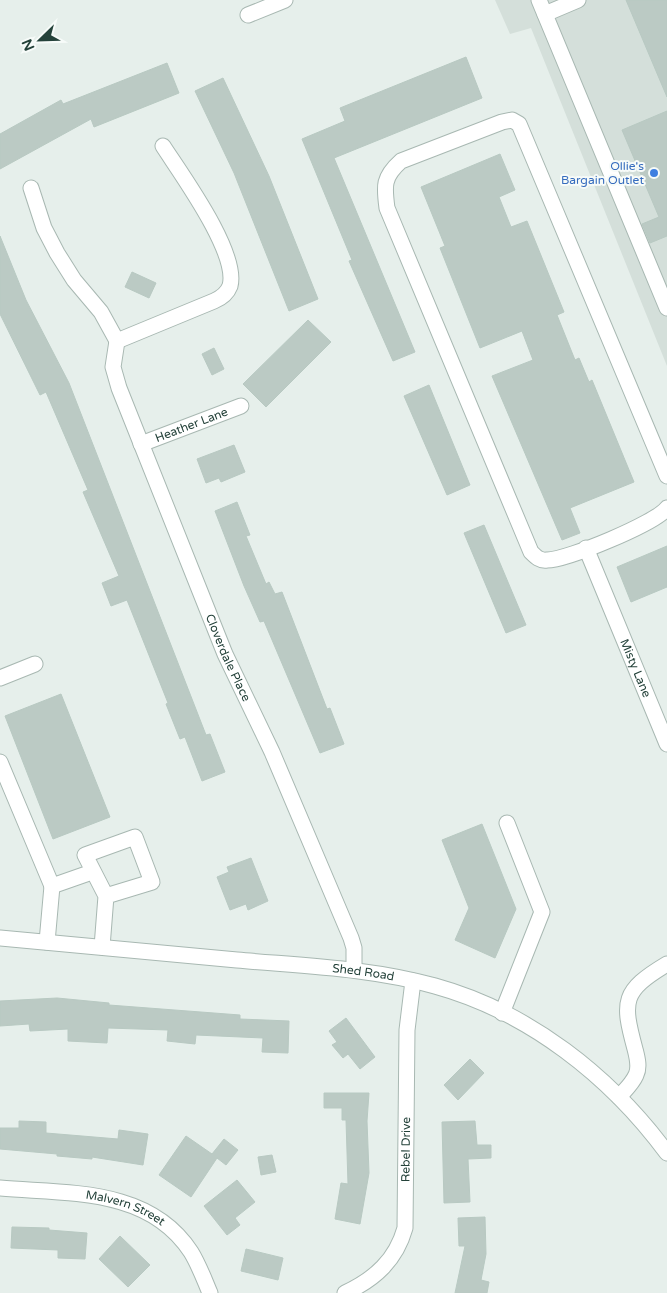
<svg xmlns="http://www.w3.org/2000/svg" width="667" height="1293" viewBox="0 0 667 1293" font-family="'Varela Round',sans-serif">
<rect width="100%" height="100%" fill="#e6efeb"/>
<path fill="#d4dfda" d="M 495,0 L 667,0 L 667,366 L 531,28 L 510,34 Z"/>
<path fill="#bbcac4" stroke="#b8c9c2" d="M 626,0 L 667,0 L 667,97 Z
M 466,57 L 482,98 L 334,158 L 415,352 L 393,361 L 349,261 L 352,260 L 302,139 L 345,121 L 340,108 Z
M 167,63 L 179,93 L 94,127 L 91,119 L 0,169 L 0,134 L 61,100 L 63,104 Z
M 223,78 L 269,176 L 318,299 L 289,311 L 234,173 L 195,91 Z
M 667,111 L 667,236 L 650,243 L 642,224 L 659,217 L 622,130 Z
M 500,154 L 515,190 L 499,197 L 511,227 L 527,221 L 564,312 L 557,315 L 575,360 L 579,358 L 589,382 L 592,380 L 634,482 L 570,508 L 580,533 L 562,540 L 492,376 L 533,360 L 522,331 L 480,348 L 440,248 L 445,246 L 421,187 Z
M 0,236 L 26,300 L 69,383 L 206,735 L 210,734 L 225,772 L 202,781 L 185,737 L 180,739 L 166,704 L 168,703 L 127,600 L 111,606 L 102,583 L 119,576 L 83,492 L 88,490 L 46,392 L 40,395 L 0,314 Z
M 132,272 L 156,283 L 149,298 L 125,287 Z
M 308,320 L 331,342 L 266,407 L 243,384 Z
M 214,348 L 224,369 L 212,375 L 202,354 Z
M 429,385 L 470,485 L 447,495 L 404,396 Z
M 234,445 L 245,472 L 221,482 L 219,478 L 206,483 L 197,459 Z
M 237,502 L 250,535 L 246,536 L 266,584 L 269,582 L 275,594 L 282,592 L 327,709 L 330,708 L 344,744 L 320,753 L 264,621 L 260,622 L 244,586 L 215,511 Z
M 484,525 L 526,625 L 506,633 L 464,533 Z
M 667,546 L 667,587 L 631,602 L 617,567 Z
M 61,694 L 110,817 L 53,839 L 5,716 Z
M 482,824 L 516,909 L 495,958 L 455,940 L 469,908 L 442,840 Z
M 251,858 L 268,901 L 248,910 L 246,904 L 230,910 L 217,877 L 229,872 L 227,867 Z
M 57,998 L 109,1003 L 109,1005 L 240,1015 L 240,1019 L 289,1021 L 288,1053 L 262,1052 L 263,1038 L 196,1035 L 195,1044 L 167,1041 L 168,1030 L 108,1028 L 107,1043 L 68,1041 L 68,1029 L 30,1031 L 29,1024 L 0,1026 L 0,1001 Z
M 346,1018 L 375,1057 L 360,1069 L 348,1054 L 343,1058 L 332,1045 L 337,1042 L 329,1031 Z
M 470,1059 L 484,1073 L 458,1100 L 444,1085 Z
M 324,1093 L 369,1093 L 367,1121 L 369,1173 L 360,1224 L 335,1219 L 341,1183 L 348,1184 L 346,1120 L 342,1120 L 342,1108 L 324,1108 Z
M 19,1121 L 46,1122 L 46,1133 L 118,1139 L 119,1130 L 148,1134 L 143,1165 L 92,1157 L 92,1159 L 57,1156 L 57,1154 L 0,1149 L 0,1128 L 19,1128 Z
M 475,1121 L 477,1145 L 491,1145 L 491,1158 L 468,1159 L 470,1202 L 444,1203 L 442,1122 Z
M 186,1136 L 212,1154 L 224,1139 L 238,1150 L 226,1165 L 217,1158 L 191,1197 L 159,1175 Z
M 272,1155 L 276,1172 L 261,1175 L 258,1157 Z
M 237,1180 L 255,1202 L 235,1218 L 240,1225 L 227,1235 L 204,1206 Z
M 485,1217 L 486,1254 L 481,1280 L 489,1282 L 487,1293 L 455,1293 L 465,1246 L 459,1246 L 458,1218 Z
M 12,1227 L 49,1228 L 49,1230 L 87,1233 L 85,1259 L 58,1258 L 58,1250 L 11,1248 Z
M 120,1236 L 150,1265 L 128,1287 L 99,1259 Z
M 246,1249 L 283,1258 L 278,1280 L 241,1271 Z"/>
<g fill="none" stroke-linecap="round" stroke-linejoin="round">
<g stroke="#a8b8b2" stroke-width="17">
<g id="minor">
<path d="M 539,0 L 667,308"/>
<path d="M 545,14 L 578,0"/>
<path d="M 248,15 L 285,0"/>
<path d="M 31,188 L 44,228 L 57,253 L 74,280 L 101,312 L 117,341"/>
<path id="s1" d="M 117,341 L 113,367 L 119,388 L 225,654 L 272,752 L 351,938 L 354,948 L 354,970"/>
<path d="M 117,341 L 214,301 C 221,298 227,294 230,286 C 239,253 181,174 163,146"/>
<path id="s2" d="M 141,444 L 241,406"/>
<path d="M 667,476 L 519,124 L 512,120 L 502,122 L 401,161 C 383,177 384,186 387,208 L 531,552 C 536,557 540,561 547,560 C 567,560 656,523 667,508"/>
<path id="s3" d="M 586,548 L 667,744"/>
<path d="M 0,678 L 35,664"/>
<path d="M 0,762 L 52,886"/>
<path id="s4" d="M 0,938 C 79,945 158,952 237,960 C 303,966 371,968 435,986 C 529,1012 610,1076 667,1153"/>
<path d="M 47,942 L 52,886 L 92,872"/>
<path d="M 102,947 L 106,896 L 152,882 L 135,837 L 85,855 L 106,896"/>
<path d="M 502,1013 L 542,912 L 507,823"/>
<path d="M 619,1097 C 625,1090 632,1084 636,1075 C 640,1067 637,1057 635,1049 C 622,1001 622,991 667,964"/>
<path id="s5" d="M 0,1188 C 67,1194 149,1187 191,1252 C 199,1265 204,1279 210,1293"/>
<path id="s6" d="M 345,1293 C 375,1279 396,1260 405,1228 L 407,1030 L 413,981"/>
</g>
</g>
<use href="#minor" stroke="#fff" stroke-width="15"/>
</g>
<circle fill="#3f7fe0" stroke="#f7fbf9" stroke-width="2" cx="654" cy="173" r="5"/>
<g text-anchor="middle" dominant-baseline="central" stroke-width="4" stroke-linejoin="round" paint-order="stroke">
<g font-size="12" fill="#366cbe" stroke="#f7fbf9" text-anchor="end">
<text x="644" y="166">Ollie's<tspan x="644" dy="14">Bargain Outlet</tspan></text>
</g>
<g font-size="12" fill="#24423a" stroke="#f7fbf9">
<text stroke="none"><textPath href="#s2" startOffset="54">Heather Lane</textPath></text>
<text stroke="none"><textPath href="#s1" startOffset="339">Cloverdale Place</textPath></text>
<text stroke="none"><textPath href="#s3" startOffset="130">Misty Lane</textPath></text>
<text stroke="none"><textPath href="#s4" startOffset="365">Shed Road</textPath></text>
<text stroke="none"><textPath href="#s6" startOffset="170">Rebel Drive</textPath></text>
<text stroke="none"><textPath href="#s5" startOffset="128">Malvern Street</textPath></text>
</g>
</g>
<g transform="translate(40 40) rotate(247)" stroke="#f7fbf9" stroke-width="4" paint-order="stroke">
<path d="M0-4L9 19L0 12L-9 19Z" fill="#24423a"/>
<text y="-8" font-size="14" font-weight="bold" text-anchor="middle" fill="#24423a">N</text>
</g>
</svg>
